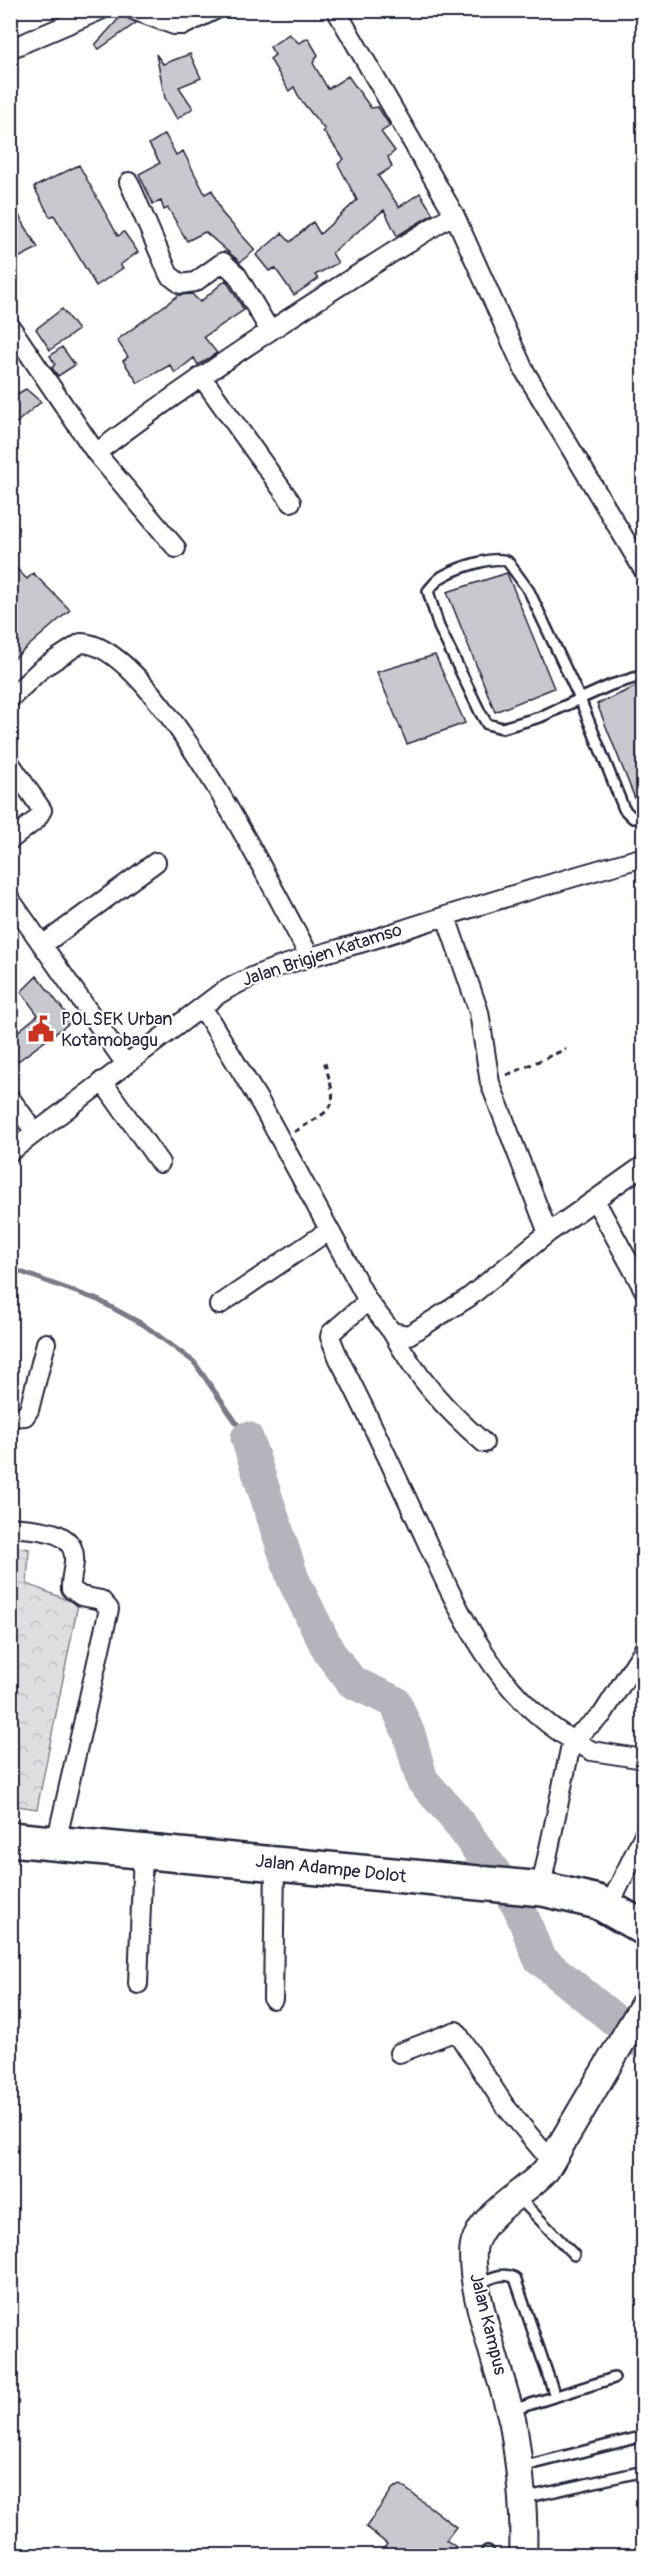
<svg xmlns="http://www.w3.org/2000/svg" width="654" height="2566" viewBox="0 0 654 2566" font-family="Pangolin,sans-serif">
<defs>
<pattern id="park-crowns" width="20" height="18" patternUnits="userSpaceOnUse" patternTransform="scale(1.5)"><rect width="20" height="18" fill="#dfdfe2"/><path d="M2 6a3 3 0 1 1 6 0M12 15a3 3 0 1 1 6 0" fill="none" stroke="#bfbfc3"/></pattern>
</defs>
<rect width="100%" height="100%" fill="#fff"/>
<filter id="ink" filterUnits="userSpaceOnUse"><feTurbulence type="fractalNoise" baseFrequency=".0167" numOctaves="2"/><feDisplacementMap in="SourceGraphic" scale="12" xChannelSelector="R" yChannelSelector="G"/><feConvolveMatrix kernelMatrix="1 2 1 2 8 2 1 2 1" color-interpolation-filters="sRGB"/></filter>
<g filter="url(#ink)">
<path fill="url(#park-crowns)" stroke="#80808e" stroke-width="1.5" d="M 11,1546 L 29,1549 L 27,1584 L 78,1604 L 37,1809 L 11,1805 Z"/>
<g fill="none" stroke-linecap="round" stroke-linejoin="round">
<path stroke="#7a7a88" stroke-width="5" d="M 10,1268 L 98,1300 L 144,1325 L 194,1362 L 247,1438"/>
<path stroke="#b4b4bc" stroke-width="33" d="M 247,1438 L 293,1579 L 329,1652 L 352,1682 L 395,1702 L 409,1734 L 422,1780 L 454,1816 L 519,1907 L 539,1958 L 644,2044"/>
</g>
<path fill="#c8c8cf" stroke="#22223b" stroke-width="1.5" d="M 123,14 L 136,23 L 99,49 L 95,45 Z
M 289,34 L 299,43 L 308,38 L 318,55 L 313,63 L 328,89 L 348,76 L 371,108 L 378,107 L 390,126 L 381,132 L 395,151 L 388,157 L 392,167 L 378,176 L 399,207 L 420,193 L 433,214 L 397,236 L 384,210 L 332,253 L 338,263 L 315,275 L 318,279 L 294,295 L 275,268 L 269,271 L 256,255 L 282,233 L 290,242 L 313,222 L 320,234 L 357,200 L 338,164 L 344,159 L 323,131 L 325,130 L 300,99 L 294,87 L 289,91 L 270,59 L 275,55 L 270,47 Z
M 156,54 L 163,64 L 190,54 L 201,78 L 179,87 L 193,108 L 177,119 L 165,98 Z
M 165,134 L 176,155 L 183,151 L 205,194 L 212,190 L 222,213 L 255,250 L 240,262 L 205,232 L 187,241 L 168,208 L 164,210 L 161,201 L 153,204 L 139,174 L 160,163 L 149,144 Z
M 79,165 L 118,236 L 124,232 L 138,252 L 120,265 L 123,268 L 96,286 L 54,215 L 50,217 L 34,187 Z
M 10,200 L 38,248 L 10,262 Z
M 226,280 L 244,310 L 204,337 L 217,353 L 198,365 L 194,358 L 175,373 L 170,365 L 138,383 L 123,361 L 128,357 L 117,340 L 179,295 L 192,294 L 200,302 Z
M 62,309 L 78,330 L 50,350 L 36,329 Z
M 62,347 L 75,365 L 58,376 L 52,368 L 55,364 L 50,356 Z
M 26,389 L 41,402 L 10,428 L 10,398 Z
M 10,562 L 27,579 L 33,573 L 70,610 L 10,662 Z
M 507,573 L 554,688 L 495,712 L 447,592 Z
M 435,655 L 465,723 L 407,744 L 377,672 Z
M 644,683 L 644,811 L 640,811 L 597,704 Z
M 37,976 L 72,1021 L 10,1067 L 10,1038 L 38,1015 L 21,992 Z
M 401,2485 L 456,2527 L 446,2540 L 456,2547 L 449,2556 L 379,2556 L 387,2544 L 366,2527 L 393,2488 Z"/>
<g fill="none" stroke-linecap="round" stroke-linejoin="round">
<g stroke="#22223b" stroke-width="14">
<path id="lane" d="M 644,675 L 611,685 L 540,717 L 502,728 L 487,724 L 480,712 L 439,627 L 428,591 C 433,585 438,578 445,575 C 458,568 497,554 508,562 L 529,591 L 580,699 L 624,809 L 633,818 L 644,818
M 517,2196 L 574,2255
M 477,2284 C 490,2279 502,2271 515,2278 L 555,2396
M 512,2410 L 614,2378
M 521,2467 L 644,2436
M 524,2498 L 644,2471
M 485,2556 L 487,2551"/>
</g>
<g stroke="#22223b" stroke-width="22">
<path id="street" d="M 133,10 L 174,25 L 184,25 L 215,10
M 336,10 L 454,214 L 524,370 L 644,571
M 10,49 L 101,10
M 129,182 L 169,275 L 181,284 L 195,282 L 223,262 L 237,275 L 270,331
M 10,326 L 96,453 L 176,548
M 201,376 L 291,502
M 96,453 C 211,366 332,290 454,214
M 10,699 L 41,669 L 81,643 C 154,643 275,895 310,957
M 10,763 L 42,810 L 36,820 L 10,840
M 10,899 L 125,1063
M 446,917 L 479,1012 L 490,1083 L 548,1233
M 44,944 L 156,862
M 202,1007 L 261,1104 L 368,1301 L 392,1332 L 409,1335 L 468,1298 L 548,1233 L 644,1165
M 102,1081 L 160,1163
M 10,1098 L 35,1132
M 10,1152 L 219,994 C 268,964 323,955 377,938 C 466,909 554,882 644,857
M 595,1200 L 644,1290
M 368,1301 L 331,1333 L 330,1337 L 339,1359 C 366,1410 390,1463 415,1516 C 453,1598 489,1691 572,1740 L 544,1872
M 219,1305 L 328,1231
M 392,1332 C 417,1378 445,1409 484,1443
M 10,1417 L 25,1416 L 29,1410 L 46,1343
M 10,1527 C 30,1529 72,1528 74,1556 C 75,1567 70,1578 71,1589 L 81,1596 L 101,1600 L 109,1609 L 56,1843
M 644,1649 L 602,1715 L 572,1740 L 592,1751 L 644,1759
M 616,1892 L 644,1834
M 138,1984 L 143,1851
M 273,1999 L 275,1864
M 399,2053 L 456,2031 L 505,2106 L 551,2161"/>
</g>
<g stroke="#22223b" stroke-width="30">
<path id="secondary" d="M 523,2556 C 525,2512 520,2467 513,2424 C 505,2384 461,2271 476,2239 C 490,2208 524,2194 546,2170 L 644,2004"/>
</g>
<g stroke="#22223b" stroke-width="38">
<path id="highway" d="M 10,1839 L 543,1889 L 598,1902 L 644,1928"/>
</g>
<path stroke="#22223b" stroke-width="3" stroke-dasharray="6 4.5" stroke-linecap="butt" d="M 507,1075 L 566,1049
M 294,1132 C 339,1105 338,1110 324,1060"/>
<use href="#lane" stroke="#fff" stroke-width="9"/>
<use href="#street" stroke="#fff" stroke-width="18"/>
<use href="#secondary" stroke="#fff" stroke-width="26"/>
<use href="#highway" stroke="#fff" stroke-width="33"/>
</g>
</g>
<defs>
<g id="civic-bare" transform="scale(2.07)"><path d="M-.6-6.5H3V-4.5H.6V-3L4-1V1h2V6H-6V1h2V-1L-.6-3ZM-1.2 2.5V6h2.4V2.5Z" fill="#c8321e" stroke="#fff" stroke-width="2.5" paint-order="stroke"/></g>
</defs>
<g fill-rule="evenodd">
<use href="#civic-bare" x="41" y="1029"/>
</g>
<g text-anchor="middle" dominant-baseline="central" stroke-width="4.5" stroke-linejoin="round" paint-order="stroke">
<g font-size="18" fill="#22223b" stroke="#fff">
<text transform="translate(322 955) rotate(-18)">Jalan Brigjen Katamso</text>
<text transform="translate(331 1869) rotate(6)">Jalan Adampe Dolot</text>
<text transform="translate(488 2324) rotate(76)">Jalan Kampus</text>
</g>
<g font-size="18" fill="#22223b" stroke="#fff" text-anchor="start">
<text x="61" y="1019">POLSEK Urban<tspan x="61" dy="21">Kotamobagu</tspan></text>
</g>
</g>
<rect width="654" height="2566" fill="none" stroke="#fff" stroke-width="36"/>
<rect x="18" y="18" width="618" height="2530" fill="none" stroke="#22223b" stroke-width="2" filter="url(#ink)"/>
</svg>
